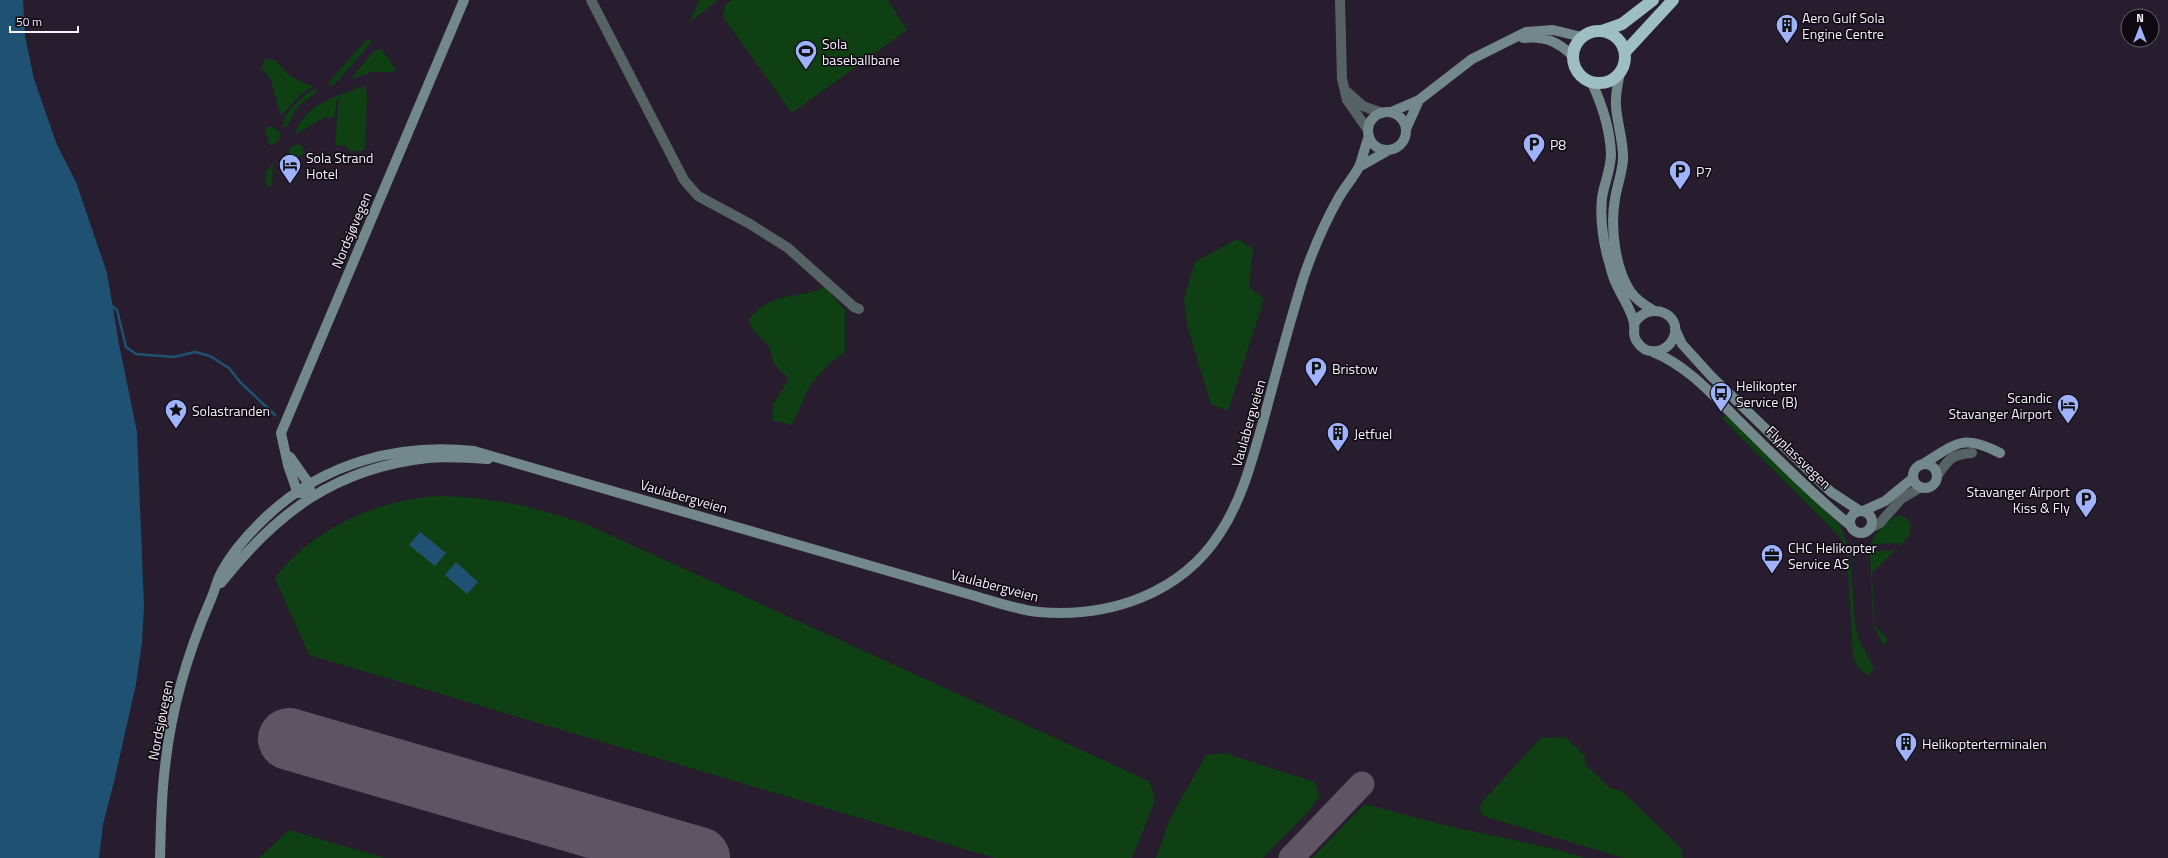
<svg xmlns="http://www.w3.org/2000/svg" width="2168" height="858" viewBox="0 0 2168 858" font-family="'Titillium Web',sans-serif">
<rect width="100%" height="100%" fill="#281d2e"/>
<path fill="#0f4013" d="M 699,0 L 718,0 L 690,22 Z
M 732,0 L 888,0 L 907,30 L 792,113 L 723,17 L 725,5 Z
M 367,39 L 371,40 L 370,44 L 335,84 L 328,86 L 330,81 Z
M 379,49 L 382,50 L 395,68 L 395,72 L 373,72 L 351,79 L 372,53 Z
M 264,59 L 275,60 L 290,76 L 308,85 L 314,85 L 299,96 L 281,116 L 271,80 L 262,68 Z
M 316,87 L 316,93 L 298,106 L 287,126 L 283,128 C 284,109 303,97 316,87 Z
M 360,87 L 366,87 L 367,99 L 365,145 L 363,151 L 351,151 L 346,146 L 335,145 L 339,99 L 337,99 L 334,118 L 325,117 L 295,135 C 305,103 332,99 360,87 Z
M 272,126 L 281,134 L 279,140 L 272,146 L 269,144 L 265,128 Z
M 297,144 L 301,145 L 305,153 L 294,159 L 289,154 L 290,148 Z
M 273,163 L 272,185 L 269,187 L 266,182 L 266,172 Z
M 1237,239 L 1253,248 L 1249,287 L 1264,299 L 1228,411 L 1211,404 L 1188,328 L 1184,300 L 1195,262 Z
M 825,287 L 845,310 L 845,352 L 829,364 L 810,385 L 792,425 L 772,420 L 773,404 L 784,388 L 788,378 L 774,364 L 769,346 L 753,330 L 749,320 C 769,291 797,300 825,287 Z
M 1728,415 L 1840,525 L 1848,546 L 1845,546 L 1840,537 L 1722,418 Z
M 438,496 C 494,497 536,507 588,525 L 1149,781 L 1154,794 L 1155,801 L 1132,858 L 995,858 L 309,655 L 275,578 C 313,528 377,500 438,496 Z
M 1898,515 L 1905,517 L 1911,525 L 1909,536 L 1900,546 L 1898,543 L 1871,544 C 1875,531 1887,522 1898,515 Z
M 1895,550 L 1872,573 L 1874,624 L 1888,640 L 1884,646 L 1873,624 L 1870,552 Z
M 1847,554 L 1850,554 L 1855,625 L 1860,642 L 1874,668 L 1868,676 L 1858,667 L 1853,655 Z
M 1565,737 L 1585,756 L 1586,765 L 1610,788 L 1622,791 L 1681,848 L 1683,858 L 1624,858 L 1483,816 L 1479,808 L 1483,801 L 1541,738 Z
M 1224,753 L 1315,782 L 1320,796 L 1307,813 L 1263,858 L 1156,858 L 1170,819 L 1206,755 Z
M 1365,804 L 1444,825 L 1555,849 L 1585,858 L 1312,858 Z
M 289,830 L 385,858 L 259,858 Z"/>
<path fill="#1f5272" d="M 0,0 L 23,0 L 25,36 L 34,79 L 57,145 L 76,182 L 107,273 L 119,344 L 137,432 L 144,607 L 142,642 L 136,684 L 114,782 L 103,824 L 99,858 L 0,858 Z
M 420,532 L 446,553 L 435,566 L 409,545 Z
M 456,562 L 478,582 L 467,594 L 445,575 Z"/>
<g fill="none" stroke-linecap="round" stroke-linejoin="round">
<path stroke="#1f5272" stroke-width="2.5" d="M 112,306 L 117,310 L 126,347 L 136,354 L 174,357 L 195,352 L 210,356 L 229,368 L 240,382 L 275,415"/>
<path stroke="#5e5464" stroke-width="25" d="M 1291,858 L 1362,784"/>
<path stroke="#5e5464" stroke-width="62" d="M 289,739 L 699,858"/>
<path stroke="#566365" stroke-width="10" d="M 591,0 L 684,180 L 698,196 L 750,224 L 788,248 L 854,307 L 859,309
M 1340,0 L 1342,79 L 1347,100 L 1368,130
M 1346,91 L 1363,106 L 1382,113
M 1937,476 C 1948,460 1951,454 1972,453
M 1872,527 L 1880,523 L 1901,499 L 1921,487"/>
<path stroke="#73888b" stroke-width="10" d="M 1523,38 C 1545,36 1557,41 1573,56
M 1620,72 C 1618,84 1615,94 1616,106 C 1617,123 1624,143 1623,160 C 1622,173 1617,186 1615,199 C 1610,226 1615,268 1630,291 C 1636,300 1644,305 1653,310
M 1591,81 C 1602,104 1610,128 1611,154 C 1611,169 1604,184 1602,198 C 1600,218 1603,240 1608,259 C 1610,264 1611,271 1613,276 C 1618,292 1631,307 1634,323 C 1635,331 1632,336 1638,343 C 1647,356 1666,353 1673,339 C 1685,315 1649,298 1634,324
M1368 131a19 19 0 1 1 38 0a19 19 0 1 1-38 0Z
M 1391,112 L 1419,100 L 1472,59 L 1526,32 L 1553,30 L 1582,37
M 1406,129 L 1419,100
M 1359,167 L 1389,150
M 1675,329 L 1682,344 L 1711,376 L 1831,492 L 1860,511
M 1653,352 C 1686,365 1711,393 1736,418 C 1773,454 1809,492 1850,525
M 290,457 L 309,484 L 310,491
M1913 476a12 12 0 1 1 24 0a12 12 0 1 1-24 0Z
M 1923,464 C 1956,444 1962,433 2000,453
M 310,497 L 297,491 L 288,465 L 281,433 L 464,0
M1850 522a11 11 0 1 1 22 0a11 11 0 1 1-22 0Z
M 1863,511 L 1885,501 L 1913,478
M 221,583 C 277,512 336,468 428,458 C 448,456 468,458 488,459
M 160,858 C 161,828 161,797 165,767 C 171,710 188,652 211,599 C 215,590 217,580 222,571 C 233,551 249,533 266,517 C 323,463 397,443 474,451 L 975,596 C 995,602 1018,610 1039,612 C 1109,618 1181,594 1220,533 C 1242,500 1252,460 1263,422 C 1276,373 1289,324 1304,276 C 1313,250 1324,224 1338,199 C 1344,188 1353,178 1359,167 C 1363,157 1365,146 1369,136"/>
<path stroke="#9dbec3" stroke-width="12" d="M 1602,31 L 1622,24 L 1653,0
M1573 57a26 26 0 1 1 52 0a26 26 0 1 1-52 0Z
M 1625,52 L 1673,0"/>
</g>
<defs>
<g id="building-pin" transform="scale(1.15)"><path d="M0 17L-7.5 6A9.5 9.5 0 1 1 7.5 6Z" fill="#9fb3fd" stroke="#0e0911"/><path d="M-4-6H4V6H1V3H-1V6H-4ZM-2.5-4.3h1.7v1.8h-1.7ZM.8-4.3h1.7v1.8H.8ZM-2.5-1h1.7V.8h-1.7ZM.8-1h1.7V.8H.8Z" fill="#111"/></g>
<g id="stadium-pin" transform="scale(1.15)"><path d="M0 17L-7.5 6A9.5 9.5 0 1 1 7.5 6Z" fill="#9fb3fd" stroke="#0e0911"/><path d="M0-5a6.5 5 0 1 0 0 10a6.5 5 0 1 0 0-10ZM-3.5-1.8h7v3.6h-7Z" fill="#111"/></g>
<g id="parking-pin" transform="scale(1.15)"><path d="M0 17L-7.5 6A9.5 9.5 0 1 1 7.5 6Z" fill="#9fb3fd" stroke="#0e0911"/><path d="M-3.5-5.5H1a3.5 3.5 0 0 1 0 7H-1V5.5H-3.5ZM-1-3.4V-.6H.8a1.4 1.4 0 0 0 0-2.8Z" fill="#111"/></g>
<g id="hotel-pin" transform="scale(1.15)"><path d="M0 17L-7.5 6A9.5 9.5 0 1 1 7.5 6Z" fill="#9fb3fd" stroke="#0e0911"/><path d="M-6-4.5h1.5V1H6V5H4.5V3h-9V5H-6ZM-4 0a1.8 1.8 0 1 1 3.6 0ZM.5 0V-2.5h3Q6-2.5 6 0Z" fill="#111"/></g>
<g id="bus-pin" transform="scale(1.15)"><path d="M0 17L-7.5 6A9.5 9.5 0 1 1 7.5 6Z" fill="#9fb3fd" stroke="#0e0911"/><path d="M-5-6H5V4H4V6H2V4H-2V6H-4V4H-5ZM-3.5-4V0h7V-4ZM-3.5 1.2v1.5H-2V1.2ZM2 1.2v1.5H3.5V1.2Z" fill="#111"/></g>
<g id="sight-pin" transform="scale(1.15)"><path d="M0 17L-7.5 6A9.5 9.5 0 1 1 7.5 6Z" fill="#9fb3fd" stroke="#0e0911"/><path d="M0-6L1.8-2.2L6-1.7L2.9 1.2L3.7 5.4L0 3.3L-3.7 5.4L-2.9 1.2L-6-1.7L-1.8-2.2Z" fill="#111"/></g>
<g id="office-pin" transform="scale(1.15)"><path d="M0 17L-7.5 6A9.5 9.5 0 1 1 7.5 6Z" fill="#9fb3fd" stroke="#0e0911"/><path d="M-6-3h4V-5.5h4V-3h4V5H-6ZM-1-4.5V-3h2v-1.5ZM-6 0V1H6V0Z" fill="#111"/></g>
</defs>
<g fill-rule="evenodd">
<use href="#building-pin" x="1787" y="25"/>
<use href="#stadium-pin" x="806" y="51"/>
<use href="#parking-pin" x="1534" y="144"/>
<use href="#hotel-pin" x="290" y="165"/>
<use href="#parking-pin" x="1680" y="171"/>
<use href="#parking-pin" x="1316" y="368"/>
<use href="#bus-pin" x="1721" y="393"/>
<use href="#hotel-pin" x="2068" y="405"/>
<use href="#sight-pin" x="176" y="410"/>
<use href="#building-pin" x="1338" y="433"/>
<use href="#parking-pin" x="2086" y="499"/>
<use href="#office-pin" x="1772" y="555"/>
<use href="#building-pin" x="1906" y="743"/>
</g>
<g text-anchor="middle" dominant-baseline="central" stroke-width="3" stroke-linejoin="round" paint-order="stroke">
<g font-size="14" fill="#f8f1fd" stroke="#0e0911" text-anchor="start">
<text x="1802" y="17">Aero Gulf Sola<tspan x="1802" dy="16">Engine Centre</tspan></text>
<text x="822" y="43">Sola<tspan x="822" dy="16">baseballbane</tspan></text>
<text x="1550" y="144">P8</text>
<text x="306" y="157">Sola Strand<tspan x="306" dy="16">Hotel</tspan></text>
<text x="1696" y="171">P7</text>
<text x="1332" y="368">Bristow</text>
<text x="1736" y="385">Helikopter<tspan x="1736" dy="16">Service (B)</tspan></text>
<text x="2052" y="397" text-anchor="end">Scandic<tspan x="2052" dy="16">Stavanger Airport</tspan></text>
<text x="192" y="410">Solastranden</text>
<text x="1354" y="433">Jetfuel</text>
<text x="2070" y="491" text-anchor="end">Stavanger Airport<tspan x="2070" dy="16">Kiss &amp; Fly</tspan></text>
<text x="1788" y="547">CHC Helikopter<tspan x="1788" dy="16">Service AS</tspan></text>
<text x="1922" y="743">Helikopterterminalen</text>
</g>
<g font-size="14" fill="#f8f1fd" stroke="#0e0911">
<text transform="translate(351 230) rotate(-67)">Nordsjøvegen</text>
<text transform="translate(1248 423) rotate(-74)">Vaulabergveien</text>
<text transform="translate(1799 457) rotate(44)">Flyplassvegen</text>
<text transform="translate(684 496) rotate(16)">Vaulabergveien</text>
<text transform="translate(995 585) rotate(15)">Vaulabergveien</text>
<text transform="translate(160 720) rotate(-79)">Nordsjøvegen</text>
</g>
</g>
<g transform="translate(2140 28)"><circle r="19" fill="#0e0911" stroke="#6c666f"/>
<path d="M0-3L7 15L0 10L-7 15Z" fill="#9fb3fd"/>
<text y="-6" font-size="11" font-weight="bold" text-anchor="middle" fill="#f8f1fd">N</text>
</g>
<path d="M10 26v6h68v-6" fill="none" stroke="#f8f1fd" stroke-width="2"/>
<text x="16" y="26" font-size="12" fill="#f8f1fd" stroke="#0e0911" stroke-width="3" paint-order="stroke">50 m</text>
</svg>
